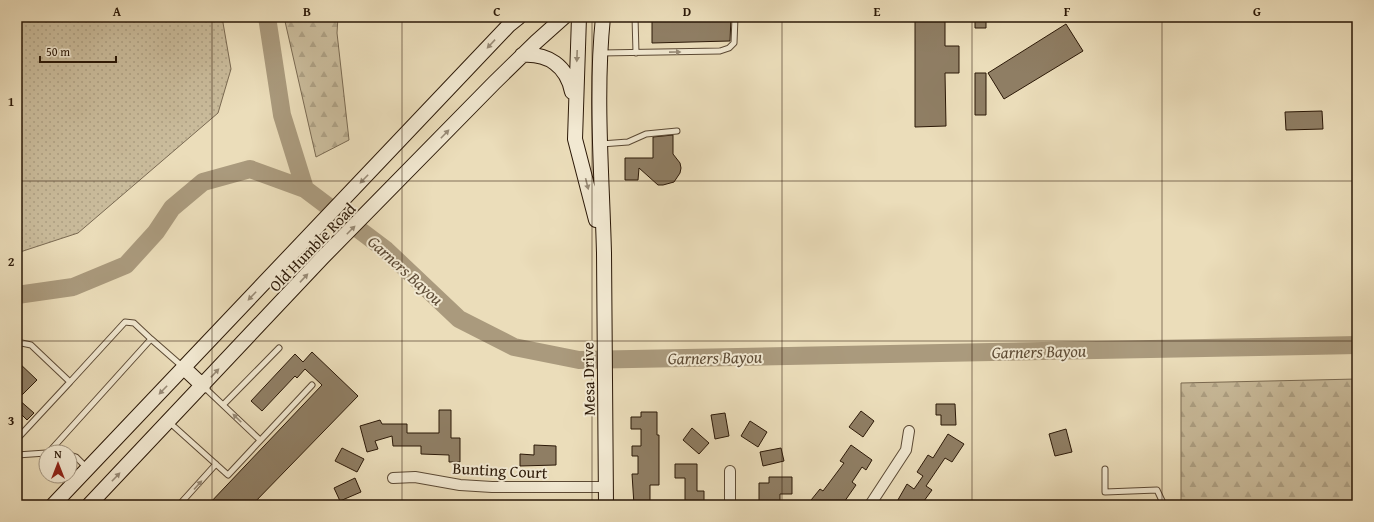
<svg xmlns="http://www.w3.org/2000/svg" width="1374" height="522" viewBox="0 0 1374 522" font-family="'Gentium Book Plus',serif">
<defs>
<pattern id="grass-dots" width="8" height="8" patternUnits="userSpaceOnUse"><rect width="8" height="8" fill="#cabc9c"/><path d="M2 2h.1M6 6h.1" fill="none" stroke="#aea185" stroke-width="1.8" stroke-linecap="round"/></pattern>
<pattern id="forest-firs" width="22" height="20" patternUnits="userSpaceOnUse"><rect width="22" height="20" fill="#cabc9c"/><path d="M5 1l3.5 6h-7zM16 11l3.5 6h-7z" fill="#aea185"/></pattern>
</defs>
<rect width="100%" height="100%" fill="#ebddba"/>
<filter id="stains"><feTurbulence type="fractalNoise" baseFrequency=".005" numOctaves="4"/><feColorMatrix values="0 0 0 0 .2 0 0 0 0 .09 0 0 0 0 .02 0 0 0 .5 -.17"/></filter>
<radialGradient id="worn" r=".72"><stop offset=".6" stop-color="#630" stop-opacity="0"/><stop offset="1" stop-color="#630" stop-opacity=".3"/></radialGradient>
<path fill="url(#grass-dots)" stroke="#7a6a52" d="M 17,17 L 222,17 L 231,69 L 218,113 L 78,233 L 17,253 Z"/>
<path fill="url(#forest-firs)" stroke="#7a6a52" d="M 284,17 L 338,17 L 337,33 L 349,140 L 316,157 Z
M 1357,379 L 1357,505 L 1181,505 L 1181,383 Z"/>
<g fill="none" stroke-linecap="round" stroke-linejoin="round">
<path stroke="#aa9a7d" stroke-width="18" d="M 267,17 L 282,115 L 305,189 L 386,250 L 459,319 L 514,347 L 579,360 L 1357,345
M 17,295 L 73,287 L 126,265 L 156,232 L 172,208 L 203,182 L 250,169 L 305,189"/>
</g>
<path fill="#8f7e64" stroke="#2b1807" d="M 652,17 L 731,17 L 730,41 L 652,43 Z
M 915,17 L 945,17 L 945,46 L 959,46 L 959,73 L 945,73 L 946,126 L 915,127 Z
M 975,17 L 986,17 L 986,28 L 975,28 Z
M 1066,24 L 1083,51 L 1004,99 L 988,73 Z
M 975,73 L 986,73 L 986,115 L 975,115 Z
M 1322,111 L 1323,129 L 1286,130 L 1285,112 Z
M 673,135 L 673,154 L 680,163 L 681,168 L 680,173 L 674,182 L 663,185 L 658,185 L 639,168 L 638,180 L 625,180 L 625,158 L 653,158 L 653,137 Z
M 312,352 L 358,396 L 252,505 L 208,505 L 322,385 L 305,369 L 297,378 L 295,376 L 262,411 L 251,401 L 295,354 L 303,362 Z
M 17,361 L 37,380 L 18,399 L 34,413 L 27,420 L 17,410 Z
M 936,404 L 955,404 L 956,425 L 941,425 L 941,415 L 936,415 Z
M 439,410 L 451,410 L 451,438 L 460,438 L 460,462 L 449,462 L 449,455 L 421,454 L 421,446 L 393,446 L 392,436 L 375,441 L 378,449 L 367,452 L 360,426 L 380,420 L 382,424 L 407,424 L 407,433 L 439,433 Z
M 861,411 L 874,421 L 863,437 L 849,427 Z
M 641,412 L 657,412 L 657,435 L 659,435 L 659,485 L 650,485 L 650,505 L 634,505 L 632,474 L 638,474 L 638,456 L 632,456 L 632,446 L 641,446 L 641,429 L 631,429 L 631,417 L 641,417 Z
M 725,413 L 729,436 L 715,439 L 711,415 Z
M 750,421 L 767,432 L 758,447 L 741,436 Z
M 692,428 L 709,443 L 699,454 L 683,440 Z
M 1066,429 L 1072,452 L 1055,456 L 1049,434 Z
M 948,434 L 964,444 L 952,462 L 945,458 L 926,486 L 932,490 L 921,505 L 895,505 L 907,484 L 914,489 L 923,476 L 917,472 L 928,455 L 933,458 Z
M 534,445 L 556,446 L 556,465 L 520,466 L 520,454 L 534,455 Z
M 851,445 L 872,460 L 866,470 L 862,467 L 852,482 L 856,485 L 842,505 L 807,505 L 820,489 L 823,491 L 844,463 L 840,461 Z
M 342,448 L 364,459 L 357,472 L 335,461 Z
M 781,448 L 784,461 L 763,466 L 760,452 Z
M 675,464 L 697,464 L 697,491 L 704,491 L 704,505 L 685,505 L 685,478 L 675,478 Z
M 769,477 L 792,477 L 792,494 L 780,494 L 780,505 L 759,505 L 759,483 L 769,483 Z
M 355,478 L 361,492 L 340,501 L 334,488 Z"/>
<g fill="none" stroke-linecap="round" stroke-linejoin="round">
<g stroke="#5b4934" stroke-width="7">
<path id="lane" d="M 635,17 L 636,53
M 776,17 L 801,17
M 601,53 L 720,51 L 729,48 L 734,43 L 735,17
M 601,144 L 628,142 L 646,134 L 677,131
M 151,339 L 183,367
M 17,342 L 31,345 L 70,382 L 17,439
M 204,387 L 260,440
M 223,405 L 279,348
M 169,422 L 228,475 L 312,385
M 49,452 L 151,339 L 134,323 L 125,322 L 70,382
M 17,455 L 46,453
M 70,455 L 76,457 L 87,468
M 1105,469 L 1105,492 L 1157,490 L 1164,505
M 179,505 L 216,464"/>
</g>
<g stroke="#5b4934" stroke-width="12">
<path id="street" d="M 730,471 L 730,505
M 393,478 L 415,477 L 460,485 L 492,487 L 606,487
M 870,505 L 906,450 L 909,431"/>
</g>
<g stroke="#2b1807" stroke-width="16">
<path id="secondary" d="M 579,17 L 575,139 L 596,220
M 603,17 C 595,95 602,175 604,253 C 605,337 605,421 606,505
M 522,55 C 548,53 567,66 572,92
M 184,368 L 203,386
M 53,505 L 509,25 L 519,17
M 89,505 L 323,257 L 494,83 L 536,42 L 564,17"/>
</g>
<use href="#lane" stroke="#f2e9d2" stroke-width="5"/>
<use href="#street" stroke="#f2e9d2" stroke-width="10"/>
<use href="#secondary" stroke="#f2e9d2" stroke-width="14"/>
</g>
<defs><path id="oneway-solid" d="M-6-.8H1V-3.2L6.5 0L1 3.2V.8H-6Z"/></defs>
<g fill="#988b77">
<use href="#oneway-solid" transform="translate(491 44) rotate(133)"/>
<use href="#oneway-solid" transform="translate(675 52) rotate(-1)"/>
<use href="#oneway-solid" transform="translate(577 56) rotate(92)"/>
<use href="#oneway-solid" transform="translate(445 134) rotate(-46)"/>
<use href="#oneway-solid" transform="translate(364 179) rotate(134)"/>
<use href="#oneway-solid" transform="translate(587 184) rotate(76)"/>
<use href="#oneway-solid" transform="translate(351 230) rotate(-45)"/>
<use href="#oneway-solid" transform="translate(304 278) rotate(-47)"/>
<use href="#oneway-solid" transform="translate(252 296) rotate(134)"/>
<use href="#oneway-solid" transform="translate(215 373) rotate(-47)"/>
<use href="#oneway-solid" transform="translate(163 390) rotate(134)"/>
<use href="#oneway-solid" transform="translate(237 418) rotate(-136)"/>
<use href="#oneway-solid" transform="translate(116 477) rotate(-46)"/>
<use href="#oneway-solid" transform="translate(198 485) rotate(-48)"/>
</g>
<path fill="none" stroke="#2b1807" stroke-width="1" stroke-opacity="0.55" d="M 212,17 L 212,505M 402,17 L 402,505M 592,17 L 592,505M 782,17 L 782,505M 972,17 L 972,505M 1162,17 L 1162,505M 17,181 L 1357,181M 17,341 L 1357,341"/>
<g text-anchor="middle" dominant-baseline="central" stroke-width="4" stroke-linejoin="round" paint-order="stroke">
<g font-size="16" fill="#2b1807" stroke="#f2e9d2">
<text transform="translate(312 247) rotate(-46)">Old Humble Road</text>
<text transform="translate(588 379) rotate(-91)">Mesa Drive</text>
<text transform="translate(500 470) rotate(3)">Bunting Court</text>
</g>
<g font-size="17" font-style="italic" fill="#5e4c36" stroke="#f2e9d2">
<text transform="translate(406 270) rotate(42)">Garners Bayou</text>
<text transform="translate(1039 351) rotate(-1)">Garners Bayou</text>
<text transform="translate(715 357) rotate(-1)">Garners Bayou</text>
</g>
</g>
<rect width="1374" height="522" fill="none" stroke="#ebddba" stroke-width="44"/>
<g transform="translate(58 464)"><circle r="19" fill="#f2e9d2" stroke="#a29581"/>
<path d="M0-3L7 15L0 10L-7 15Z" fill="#8f2418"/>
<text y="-6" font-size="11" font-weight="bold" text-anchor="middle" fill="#2b1807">N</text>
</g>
<path d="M40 56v6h76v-6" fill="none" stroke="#2b1807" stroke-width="2"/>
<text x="46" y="56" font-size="12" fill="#2b1807" stroke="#f2e9d2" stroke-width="3" paint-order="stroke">50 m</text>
<rect x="22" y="22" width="1330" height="478" fill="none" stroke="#2b1807" stroke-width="1.5"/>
<g font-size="13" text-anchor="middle" font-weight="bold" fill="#2b1807">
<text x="117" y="16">A</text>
<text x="307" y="16">B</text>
<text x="497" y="16">C</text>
<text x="687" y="16">D</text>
<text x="877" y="16">E</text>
<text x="1067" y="16">F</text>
<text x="1257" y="16">G</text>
<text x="11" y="106">1</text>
<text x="11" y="266">2</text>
<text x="11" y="425">3</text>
</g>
<rect width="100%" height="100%" filter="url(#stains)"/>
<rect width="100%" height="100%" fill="url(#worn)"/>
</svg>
